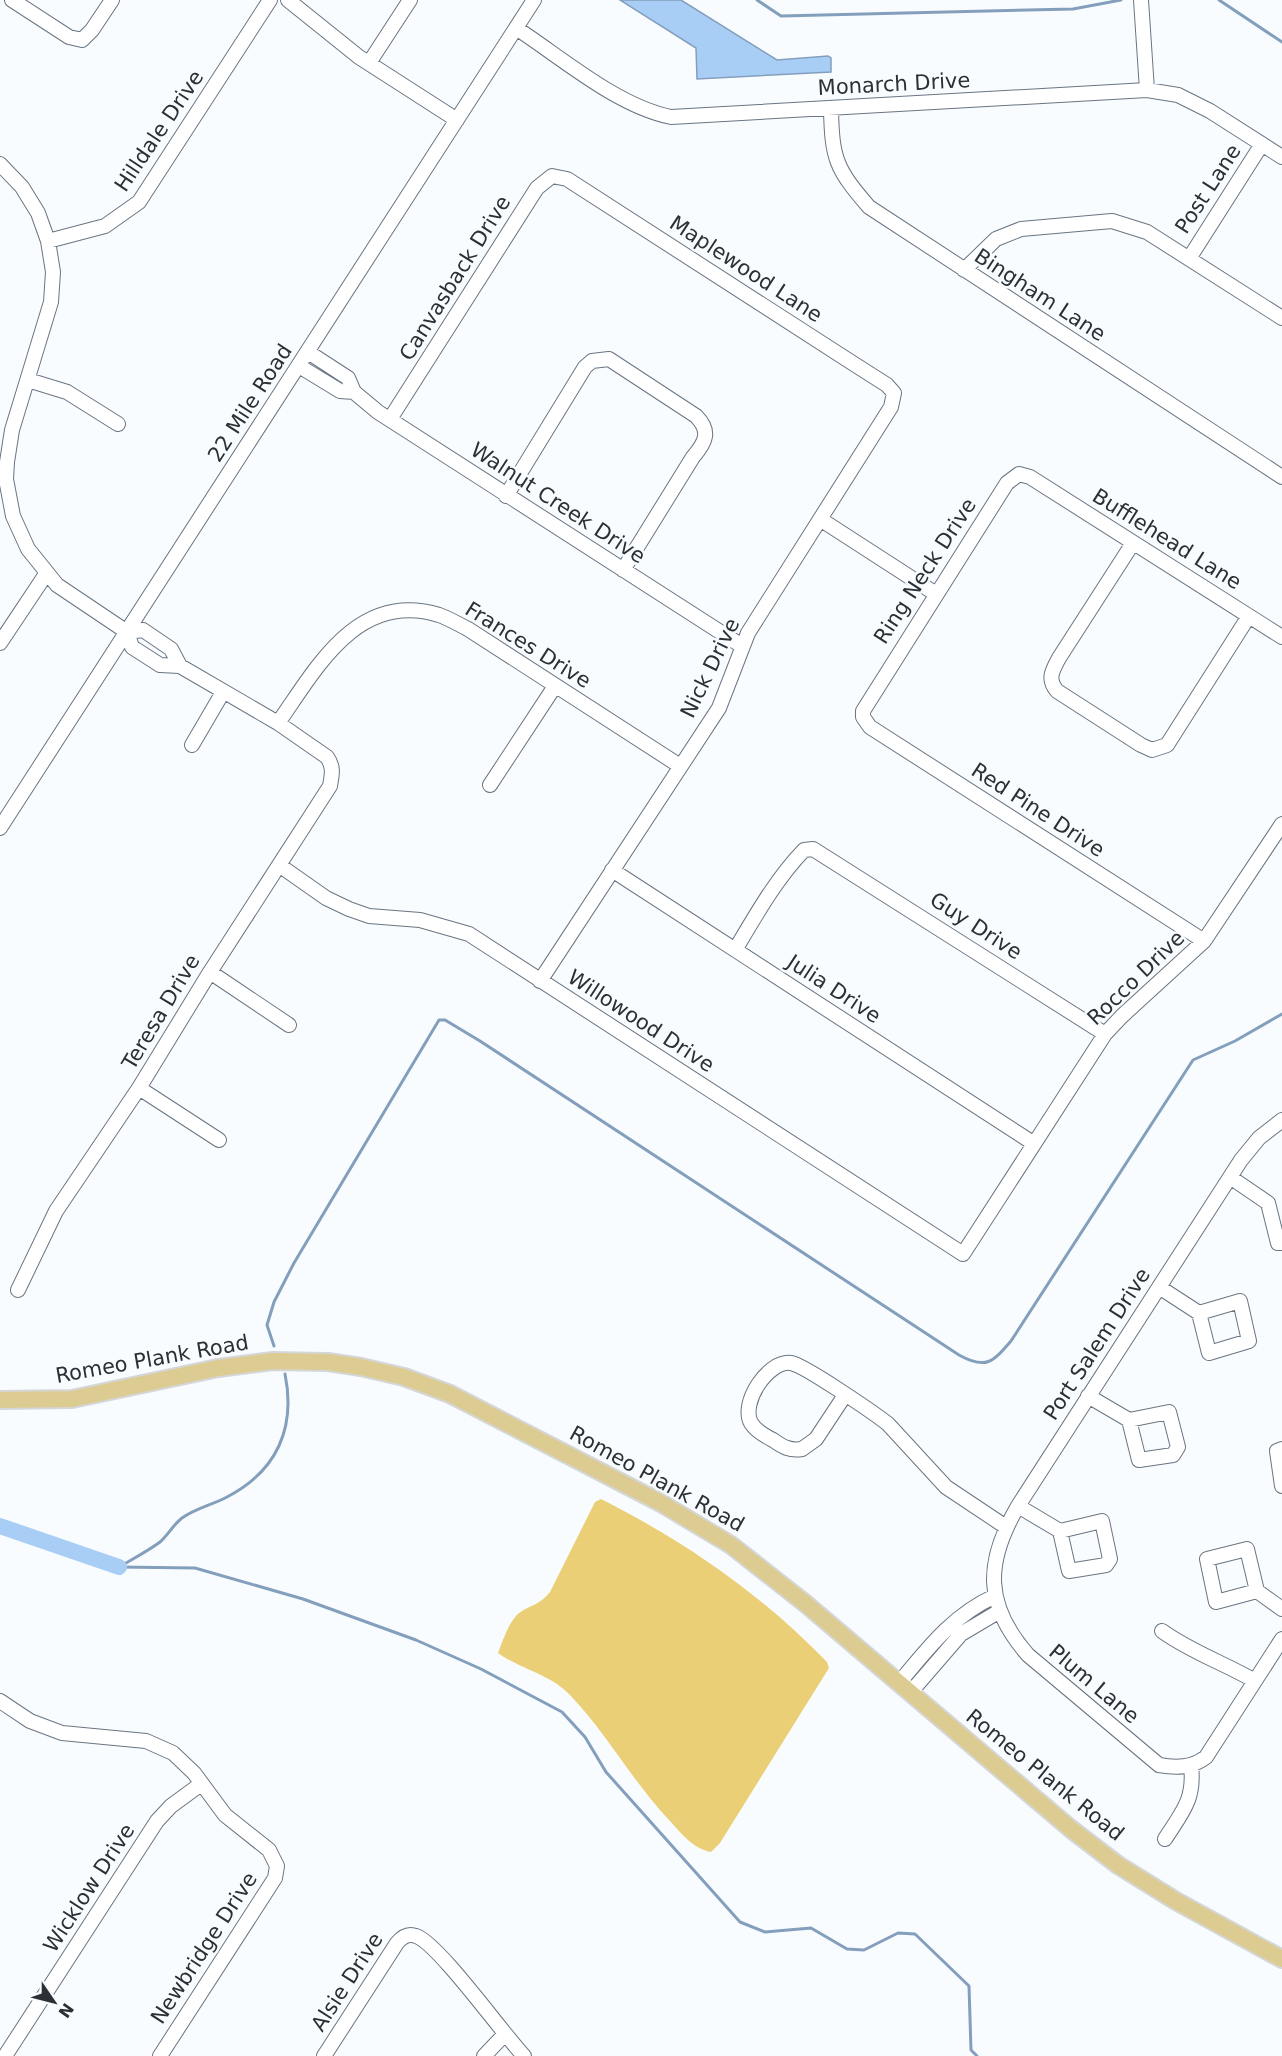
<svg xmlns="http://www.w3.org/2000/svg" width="1282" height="2056" viewBox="0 0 1282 2056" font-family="'DejaVu Sans',sans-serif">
<rect width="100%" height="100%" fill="#f9fcff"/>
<path fill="#eacf77" d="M 601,1499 C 686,1542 761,1594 827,1662 L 829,1668 L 720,1843 L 711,1852 C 692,1848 682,1834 669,1820 C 632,1781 606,1732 569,1694 C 549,1674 520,1669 498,1653 C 503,1640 510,1618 522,1611 C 535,1603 539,1605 550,1592 L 595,1502 Z"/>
<path fill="#a9cef6" stroke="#839fbc" stroke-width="1.5" d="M 620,0 L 681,0 L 777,60 L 828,56 L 831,58 L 831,72 L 697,79 L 696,48 Z"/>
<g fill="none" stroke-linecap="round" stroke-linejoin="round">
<path stroke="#839fbc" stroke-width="3" d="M 757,0 L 781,16 L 1073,9 L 1121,0
M 1219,0 L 1282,42
M 274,1346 L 267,1325 L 274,1302 L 294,1263 L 439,1020 L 445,1020 L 480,1041 L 959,1355 C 986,1370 993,1362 1011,1341 L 1193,1060 L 1235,1041 L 1282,1014
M 121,1566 C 134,1558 148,1551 160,1542 C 168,1535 173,1525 182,1518 C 196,1508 212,1505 227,1497 C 277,1471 296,1428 285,1374
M 119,1567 L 195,1568 L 303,1599 L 416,1640 L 481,1669 L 562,1712 L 585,1737 L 606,1772 L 740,1922 L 765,1932 L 811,1928 L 847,1949 L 864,1950 L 898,1933 L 915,1934 L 969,1986 L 971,2050 L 977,2056"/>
<path stroke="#a9cef6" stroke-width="16" d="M 0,1526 L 119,1567"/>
<g stroke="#697582" stroke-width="16">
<path id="minor" d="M 12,0 L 69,37 L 82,40 L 92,30 L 112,0
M 288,0 L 359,57 L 457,120
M 1141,0 L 1147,90
M 516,28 C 562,58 617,106 671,117 L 1147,90 L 1178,95 L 1210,111 L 1282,157
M 369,63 L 410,0
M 831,109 C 832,159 836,169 869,207 L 1282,477
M 0,164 L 22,187 L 38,213 L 48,241 L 53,272 L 51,302 L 12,430 L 7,462 L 6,479 L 13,516 L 28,549 L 57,585 L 127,632 L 132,647 L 160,665 L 180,666 L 278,723 L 327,757 C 334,767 332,774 330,786 L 210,972 L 139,1088 L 56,1211 L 18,1290
M 48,241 L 105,226 L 139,202 L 270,0
M 1190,257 L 1262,144
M 964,270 L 996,239 L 1021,229 L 1112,221 L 1147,232 L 1282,318
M 308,352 L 348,378 L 354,392 L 378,412 L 742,646
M 299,366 L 340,391 L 354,392
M 28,380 L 67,392 L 118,424
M 390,419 L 537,188 L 552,176 L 567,179 L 854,364 L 887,385 L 894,393 L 891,407 L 748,633 L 719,708 L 540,981
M 506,496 L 585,367 L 592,361 L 609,359 L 696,416 C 711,431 706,442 693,457 L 623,570
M 820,519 L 936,594
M 1133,543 L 1059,658 C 1052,671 1047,679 1057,691 L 1141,745 L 1152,750 L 1167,745 L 1249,616
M 127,632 L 143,630 L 171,649 L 180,666
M 0,643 L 46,574
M 278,723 C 316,669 357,590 439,615 C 448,618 458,624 468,629 L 680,766
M 192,745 L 223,692
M 490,785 L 555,686
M 0,828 L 534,0
M 279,865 L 326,898 L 349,909 L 369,916 L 420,920 L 469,934 L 963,1254 L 1105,1034 L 1122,1016 L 1204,941 L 1282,824
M 612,870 L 1033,1143
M 1204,941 L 870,727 L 863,717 L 863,711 L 1007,483 L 1019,474 L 1030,477 L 1282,637
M 735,950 C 756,915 776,879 804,850 L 813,849 L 1105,1034
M 210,972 L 289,1025
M 139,1088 L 219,1140
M 1282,1120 L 1259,1138 L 1241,1160 L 1018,1506 C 985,1562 984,1605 1028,1655 L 1159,1765 C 1176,1768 1192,1768 1206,1757 L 1282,1639
M 1230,1177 L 1268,1203 L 1278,1243 L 1282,1243
M 1159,1287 L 1199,1313 L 1240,1301 L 1249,1341 L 1209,1353 L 1199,1313
M 845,1395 L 816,1439 L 802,1449 C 790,1451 783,1447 773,1440 C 765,1436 756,1431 751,1423 C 740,1403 768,1360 791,1363 C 804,1365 874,1413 888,1424 L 946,1487 L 1006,1527
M 1088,1396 L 1129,1420 L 1169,1412 L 1178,1447 L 1173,1455 L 1139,1460 L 1129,1420
M 1282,1449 L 1277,1451 L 1282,1486
M 1018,1506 L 1060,1531 L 1102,1521 L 1110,1559 L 1106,1565 L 1069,1571 L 1060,1531
M 1257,1591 L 1216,1602 L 1207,1559 L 1247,1549 L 1257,1591 L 1282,1609
M 1162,1631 C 1191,1652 1224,1663 1255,1681
M 899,1683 C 928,1648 953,1615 995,1596
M 910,1693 L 961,1634 L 998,1612
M 0,1701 L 30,1721 L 62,1733 L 146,1741 L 173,1753 L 194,1773 L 225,1815 L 269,1850 L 277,1866 L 275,1878 L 160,2056
M 1165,1839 C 1183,1811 1195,1799 1191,1765
M 5,2056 L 157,1821 L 171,1806 L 201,1784
M 324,2056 L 397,1943 C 402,1937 408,1933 416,1936 C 438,1943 503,2034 524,2056
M 484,2056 L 505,2034"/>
</g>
<g stroke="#d5d6d7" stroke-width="20">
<path id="major" d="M 0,1400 L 72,1399 L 218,1368 L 273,1361 L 328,1362 L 361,1367 L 404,1377 L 450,1394 L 661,1503 L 731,1545 L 806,1604 L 1071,1829 L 1118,1865 L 1176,1901 L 1282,1959"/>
</g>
<use href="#minor" stroke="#fff" stroke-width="14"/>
<use href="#major" stroke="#dccc92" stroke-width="16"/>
</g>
<g text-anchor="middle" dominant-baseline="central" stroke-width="5" stroke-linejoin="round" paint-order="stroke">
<g font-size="21" fill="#2b3036" stroke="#f9fcff">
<text transform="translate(894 84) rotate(-3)">Monarch Drive</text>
<text transform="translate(159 131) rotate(-56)">Hilldale Drive</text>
<text transform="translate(1208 189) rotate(-57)">Post Lane</text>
<text transform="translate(746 269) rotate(33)">Maplewood Lane</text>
<text transform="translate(455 278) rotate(-58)">Canvasback Drive</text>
<text transform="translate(1040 295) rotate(33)">Bingham Lane</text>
<text transform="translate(250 403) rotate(-57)">22 Mile Road</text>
<text transform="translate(558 503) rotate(33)">Walnut Creek Drive</text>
<text transform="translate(1167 539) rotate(32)">Bufflehead Lane</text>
<text transform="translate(925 571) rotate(-57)">Ring Neck Drive</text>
<text transform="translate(528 645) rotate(32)">Frances Drive</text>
<text transform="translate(710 668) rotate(-64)">Nick Drive</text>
<text transform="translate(1038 810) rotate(33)">Red Pine Drive</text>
<text transform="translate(976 926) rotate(33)">Guy Drive</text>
<text transform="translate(1136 978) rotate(-44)">Rocco Drive</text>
<text transform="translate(834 989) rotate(33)">Julia Drive</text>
<text transform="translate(161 1012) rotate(-59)">Teresa Drive</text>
<text transform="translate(641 1021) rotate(33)">Willowood Drive</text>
<text transform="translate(1097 1344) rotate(-57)">Port Salem Drive</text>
<text transform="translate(152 1359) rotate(-10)">Romeo Plank Road</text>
<text transform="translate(657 1479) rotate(29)">Romeo Plank Road</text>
<text transform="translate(1094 1684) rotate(40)">Plum Lane</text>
<text transform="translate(1045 1775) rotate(39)">Romeo Plank Road</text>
<text transform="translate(89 1888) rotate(-57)">Wicklow Drive</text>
<text transform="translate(204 1948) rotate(-57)">Newbridge Drive</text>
<text transform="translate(347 1982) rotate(-57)">Alsie Drive</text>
</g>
</g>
<g transform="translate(54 2002) rotate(125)" stroke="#f9fcff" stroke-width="4.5" paint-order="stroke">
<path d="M0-4.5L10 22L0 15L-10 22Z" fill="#2b3036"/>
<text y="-9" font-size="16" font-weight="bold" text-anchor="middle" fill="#2b3036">N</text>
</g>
</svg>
